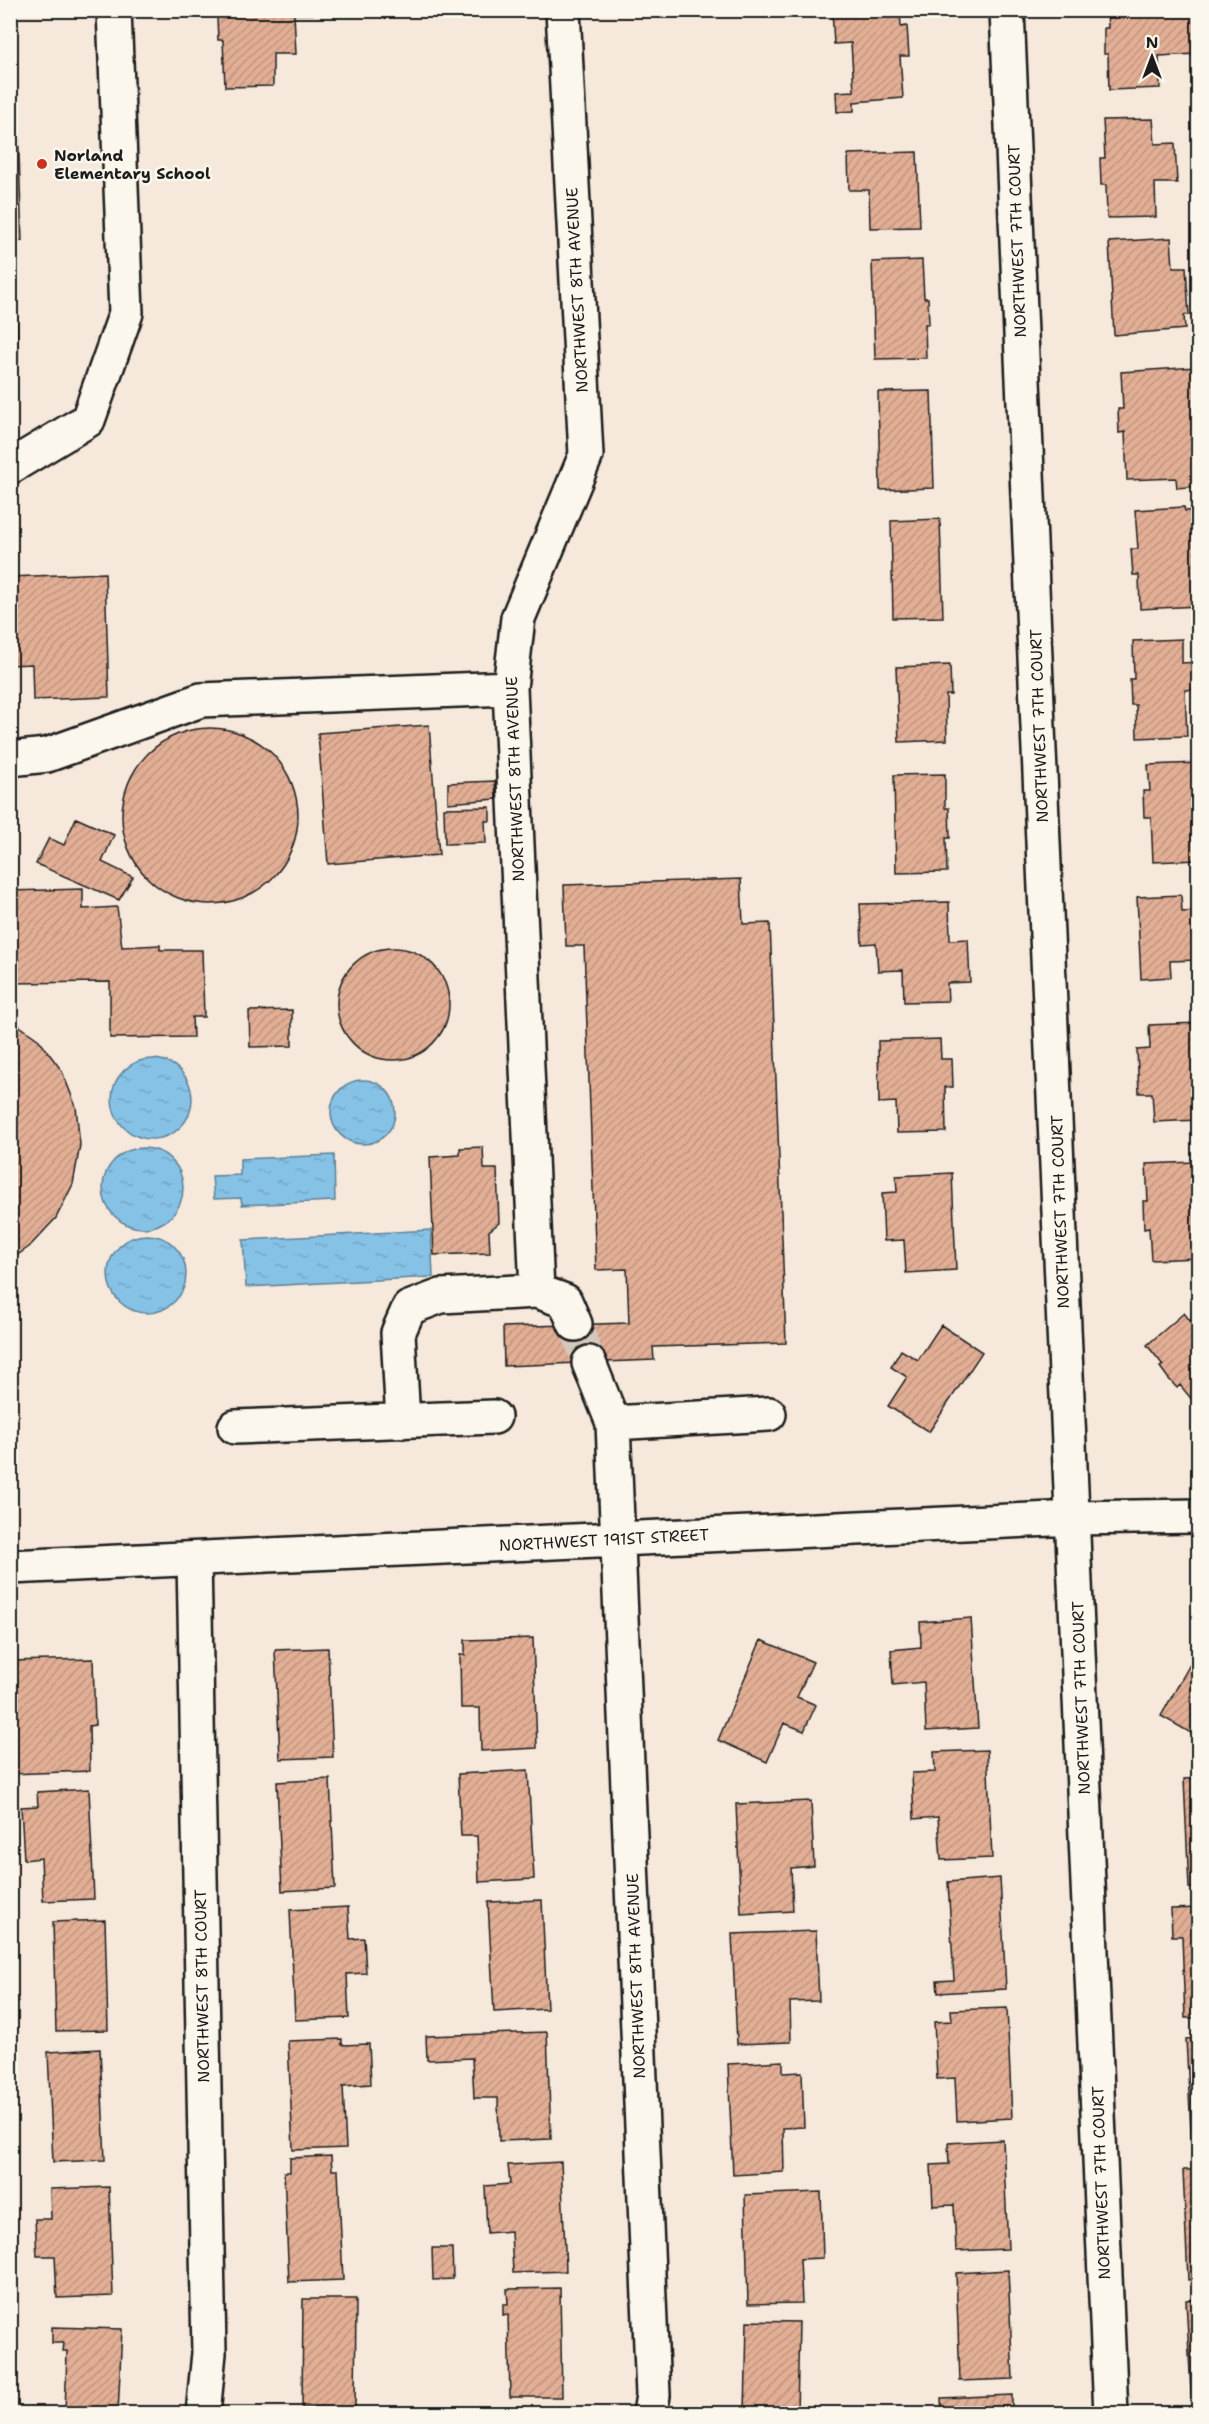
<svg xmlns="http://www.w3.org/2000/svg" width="1209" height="2424" viewBox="0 0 1209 2424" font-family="'Shantell Sans',sans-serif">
<defs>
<pattern id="water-ripples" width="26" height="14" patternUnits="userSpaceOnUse" patternTransform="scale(1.5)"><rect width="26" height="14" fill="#86c2e6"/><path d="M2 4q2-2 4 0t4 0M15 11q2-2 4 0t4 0" fill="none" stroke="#73a6c5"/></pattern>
<pattern id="building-hatch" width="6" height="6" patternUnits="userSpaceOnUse" patternTransform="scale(1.5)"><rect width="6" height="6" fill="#e2ae95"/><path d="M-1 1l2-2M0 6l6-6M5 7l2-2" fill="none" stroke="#c19580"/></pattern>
</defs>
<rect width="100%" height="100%" fill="#f6e8db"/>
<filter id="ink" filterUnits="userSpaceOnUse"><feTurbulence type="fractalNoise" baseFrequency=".0167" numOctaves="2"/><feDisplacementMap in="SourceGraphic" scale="12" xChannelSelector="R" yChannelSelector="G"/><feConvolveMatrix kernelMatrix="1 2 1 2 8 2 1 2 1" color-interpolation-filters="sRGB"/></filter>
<g filter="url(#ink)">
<path fill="url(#water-ripples)" stroke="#5c8095" stroke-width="1.5" d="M112 1099a40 40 0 1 1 80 0a40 40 0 1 1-80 0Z
M331 1112a32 32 0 1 1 64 0a32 32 0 1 1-64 0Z
M103 1188a40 40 0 1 1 80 0a40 40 0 1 1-80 0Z
M 334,1155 L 335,1201 L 242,1205 L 241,1198 L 214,1199 L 212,1176 L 240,1175 L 240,1159 Z
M 431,1230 L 433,1277 L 246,1287 L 243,1240 Z
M108 1274a39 39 0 1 1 78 0a39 39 0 1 1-78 0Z"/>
<path fill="url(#building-hatch)" stroke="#1c1c1c" stroke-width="1.5" d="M 313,10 L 313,14 L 294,14 L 296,54 L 273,54 L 273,86 L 225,87 L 223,40 L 218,40 L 217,17 L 222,17 L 222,12 Z
M 832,10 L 900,10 L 901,27 L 907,26 L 909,56 L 900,56 L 903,98 L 854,102 L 854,111 L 837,112 L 836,92 L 854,91 L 851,43 L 834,44 Z
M 1107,10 L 1196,10 L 1197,54 L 1159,56 L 1160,88 L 1109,90 L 1108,54 L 1104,54 L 1104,28 L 1108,28 Z
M 17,98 L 22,241 L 10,241 L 10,99 Z
M 1153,119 L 1155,144 L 1175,143 L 1177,183 L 1155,183 L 1156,217 L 1107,218 L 1106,185 L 1101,185 L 1100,158 L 1105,158 L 1103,120 Z
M 917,152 L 920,227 L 870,228 L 869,190 L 849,190 L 848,154 Z
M 1171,238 L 1173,267 L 1186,267 L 1189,315 L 1184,315 L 1185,329 L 1114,335 L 1109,242 Z
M 922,260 L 924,298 L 928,298 L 929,324 L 925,324 L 926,358 L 875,359 L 872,262 Z
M 10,286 L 16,286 L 18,362 L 10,362 Z
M 1196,367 L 1198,486 L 1177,488 L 1176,478 L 1127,480 L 1125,432 L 1119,433 L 1118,409 L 1123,409 L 1121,372 Z
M 931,391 L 934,488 L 880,490 L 878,392 Z
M 1184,507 L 1185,511 L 1198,510 L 1198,606 L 1140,609 L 1139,575 L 1133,575 L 1131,549 L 1138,549 L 1135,510 Z
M 940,519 L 943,617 L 893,618 L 891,521 Z
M 105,573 L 109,697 L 33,700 L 32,664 L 10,665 L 10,577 Z
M 1182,639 L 1182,663 L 1198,662 L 1198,689 L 1185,690 L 1187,736 L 1137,738 L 1136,705 L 1131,705 L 1130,679 L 1134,679 L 1133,641 Z
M 950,665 L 951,695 L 946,695 L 947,740 L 899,742 L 896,667 Z
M 429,725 L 439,855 L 328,864 L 318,733 Z
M122 816a88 88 0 1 1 176 0a88 88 0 1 1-176 0Z
M 1198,763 L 1198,860 L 1153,862 L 1151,817 L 1144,817 L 1143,791 L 1150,791 L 1148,765 Z
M 945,774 L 945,808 L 949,808 L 950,838 L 946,838 L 947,872 L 896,873 L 894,775 Z
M 495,781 L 496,799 L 448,803 L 448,783 Z
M 490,807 L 490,821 L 485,821 L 486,843 L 445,844 L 444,808 Z
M 76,818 L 114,835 L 102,862 L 133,877 L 119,900 L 36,864 L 49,838 L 64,845 Z
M 741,879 L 743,924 L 770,923 L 786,1343 L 653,1347 L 654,1360 L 504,1366 L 503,1327 L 629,1323 L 627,1269 L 596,1270 L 584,946 L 566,946 L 564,885 Z
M 83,889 L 83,909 L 117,907 L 122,947 L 160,945 L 160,950 L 202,950 L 204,1017 L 192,1017 L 193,1037 L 110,1038 L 110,982 L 10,983 L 10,891 Z
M 1181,895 L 1182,912 L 1198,911 L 1198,960 L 1170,961 L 1171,977 L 1141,979 L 1137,897 Z
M 949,902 L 950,940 L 968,939 L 970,982 L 947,983 L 948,1001 L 904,1002 L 903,970 L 878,971 L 876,943 L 862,944 L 860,904 Z
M337 1004a56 56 0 1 1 112 0a56 56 0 1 1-112 0Z
M 292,1010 L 292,1046 L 250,1047 L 249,1011 Z
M 10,1019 L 39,1040 L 62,1071 L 76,1107 L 80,1145 L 73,1184 L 56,1218 L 29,1247 L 10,1260 Z
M 1198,1023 L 1198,1120 L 1154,1122 L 1152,1093 L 1139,1093 L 1137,1050 L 1150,1049 L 1149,1025 Z
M 940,1039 L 941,1059 L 952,1059 L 953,1087 L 945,1087 L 946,1132 L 897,1133 L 896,1102 L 879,1103 L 878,1041 Z
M 483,1147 L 484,1169 L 497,1169 L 499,1223 L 489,1231 L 490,1253 L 434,1255 L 430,1157 L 460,1155 L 460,1148 Z
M 1195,1162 L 1198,1187 L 1198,1258 L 1151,1260 L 1149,1228 L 1144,1229 L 1143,1201 L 1148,1201 L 1146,1164 Z
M 952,1173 L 956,1270 L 906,1273 L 904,1240 L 884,1241 L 882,1193 L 897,1192 L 896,1176 Z
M 1184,1313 L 1198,1331 L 1198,1407 L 1180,1385 L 1177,1388 L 1168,1378 L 1160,1367 L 1163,1365 L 1147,1345 Z
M 941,1325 L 982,1352 L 929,1432 L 888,1406 L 907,1377 L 891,1367 L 901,1350 L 918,1360 Z
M 971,1618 L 978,1728 L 926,1731 L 924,1682 L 893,1685 L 891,1650 L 921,1647 L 920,1622 Z
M 533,1638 L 537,1748 L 481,1751 L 480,1708 L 461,1708 L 460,1655 L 465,1655 L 465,1640 Z
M 761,1640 L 813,1662 L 797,1697 L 816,1705 L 804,1731 L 784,1723 L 767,1762 L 718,1740 Z
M 328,1648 L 333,1757 L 280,1759 L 275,1650 Z
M 1198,1650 L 1198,1737 L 1161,1716 Z
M 93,1659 L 95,1725 L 89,1726 L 90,1771 L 10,1774 L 10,1661 Z
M 987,1750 L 992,1858 L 941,1860 L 938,1817 L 914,1819 L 912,1773 L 935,1772 L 934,1752 Z
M 528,1770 L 534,1879 L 479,1882 L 477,1836 L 461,1836 L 458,1774 Z
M 1198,1778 L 1198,1888 L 1189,1888 L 1184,1779 Z
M 330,1779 L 335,1888 L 282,1891 L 277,1782 Z
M 89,1789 L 94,1899 L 43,1901 L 41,1858 L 24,1860 L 21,1807 L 38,1806 L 37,1792 Z
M 811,1801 L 814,1866 L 791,1868 L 793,1911 L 741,1914 L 736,1804 Z
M 1000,1878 L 1006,1989 L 938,1993 L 937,1981 L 954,1980 L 948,1882 Z
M 542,1900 L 547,2009 L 494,2012 L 488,1902 Z
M 348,1907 L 350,1939 L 364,1938 L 366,1973 L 347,1974 L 349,2018 L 295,2020 L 290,1910 Z
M 1198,1908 L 1198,2018 L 1185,2018 L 1182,1936 L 1172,1936 L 1171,1909 Z
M 105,1920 L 108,2030 L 56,2031 L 53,1922 Z
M 816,1931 L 819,2001 L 790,2002 L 791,2042 L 737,2044 L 732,1934 Z
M 1007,2008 L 1012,2118 L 957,2121 L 955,2078 L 937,2079 L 934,2022 L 952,2021 L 951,2010 Z
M 547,2032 L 551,2139 L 499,2141 L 498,2098 L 474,2098 L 472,2058 L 427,2060 L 426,2036 Z
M 1198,2038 L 1198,2148 L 1192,2148 L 1186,2039 Z
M 342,2039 L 342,2045 L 369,2044 L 371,2084 L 343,2086 L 346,2148 L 293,2150 L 288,2041 Z
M 100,2049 L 105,2160 L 53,2162 L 48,2052 Z
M 783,2061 L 783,2073 L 802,2072 L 804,2127 L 783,2128 L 784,2172 L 733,2175 L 728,2064 Z
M 1003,2140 L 1008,2249 L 956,2251 L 954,2205 L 933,2206 L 931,2165 L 949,2164 L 948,2143 Z
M 331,2156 L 332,2170 L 338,2170 L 343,2280 L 289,2282 L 284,2172 L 290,2172 L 290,2158 Z
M 561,2162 L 566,2271 L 513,2273 L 511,2231 L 487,2233 L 485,2186 L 510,2184 L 508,2165 Z
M 1183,2170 L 1198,2170 L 1198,2279 L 1188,2280 Z
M 109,2187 L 113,2296 L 57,2298 L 55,2256 L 37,2256 L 35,2219 L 51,2219 L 50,2189 Z
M 821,2192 L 823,2258 L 800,2259 L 802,2303 L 748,2304 L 745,2195 Z
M 432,2248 L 452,2248 L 453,2279 L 433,2280 Z
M 1008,2270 L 1013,2379 L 960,2381 L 956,2273 Z
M 560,2288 L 562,2397 L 510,2397 L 508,2314 L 503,2315 L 503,2304 L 508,2304 L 507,2289 Z
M 303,2299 L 356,2299 L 355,2409 L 302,2408 Z
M 1198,2299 L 1198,2409 L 1192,2409 L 1186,2300 Z
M 747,2321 L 799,2322 L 797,2414 L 745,2414 Z
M 52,2327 L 122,2329 L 118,2414 L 65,2414 L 67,2351 L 63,2351 L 64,2343 L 52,2343 Z
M 1012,2395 L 1012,2414 L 942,2414 L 941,2398 Z
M 433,2411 L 459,2413 L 459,2414 L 433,2414 Z"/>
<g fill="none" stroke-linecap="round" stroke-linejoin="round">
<path stroke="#d5c9be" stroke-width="33" stroke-dasharray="33 16" stroke-linecap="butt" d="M 575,1324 L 589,1363"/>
<g stroke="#1c1c1c" stroke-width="38">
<path id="minor" d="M 1007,10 L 1111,2414
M 10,467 L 88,420 L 126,313 L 114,10
M 10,759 L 47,755 L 201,700 L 510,688
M 537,1291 L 510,688 L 518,618 L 586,455 L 563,10
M 589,1363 L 613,1423
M 403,1421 L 398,1333 L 409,1308 L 441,1296 L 537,1291 L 565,1301 L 575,1324
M 235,1427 L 494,1417
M 194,1559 L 209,2353 L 203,2414
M 10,1567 L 1073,1518 L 1198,1516
M 650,2414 L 653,2395 L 613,1423 L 769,1414"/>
</g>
<use href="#minor" stroke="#fbf7ec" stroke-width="33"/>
</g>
</g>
<circle fill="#c8321e" stroke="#fbf7ec" stroke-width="2" cx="42" cy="164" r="6"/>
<g text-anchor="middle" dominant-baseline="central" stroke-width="5" stroke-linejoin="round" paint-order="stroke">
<g font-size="16" font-weight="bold" fill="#1c1c1c" stroke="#fbf7ec" text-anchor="start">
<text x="54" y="155">Norland<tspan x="54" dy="18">Elementary School</tspan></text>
</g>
<g font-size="16" fill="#1c1c1c" stroke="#fbf7ec">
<text transform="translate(1017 241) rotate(-92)">NORTHWEST 7TH COURT</text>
<text transform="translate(577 290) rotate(-93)">NORTHWEST 8TH AVENUE</text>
<text transform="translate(1039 726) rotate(-92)">NORTHWEST 7TH COURT</text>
<text transform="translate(515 779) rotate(-92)">NORTHWEST 8TH AVENUE</text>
<text transform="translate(1060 1212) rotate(-92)">NORTHWEST 7TH COURT</text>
<text transform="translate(604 1540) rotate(-3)">NORTHWEST 191ST STREET</text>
<text transform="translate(1081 1698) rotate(-92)">NORTHWEST 7TH COURT</text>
<text transform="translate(636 1976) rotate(-92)">NORTHWEST 8TH AVENUE</text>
<text transform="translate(202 1986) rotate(-91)">NORTHWEST 8TH COURT</text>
<text transform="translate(1101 2183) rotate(-92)">NORTHWEST 7TH COURT</text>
</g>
</g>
<rect width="1209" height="2424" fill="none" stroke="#fbf7ec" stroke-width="36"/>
<rect x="18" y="18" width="1173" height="2388" fill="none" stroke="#1c1c1c" stroke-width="2" filter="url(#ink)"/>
<g transform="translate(1152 57)" stroke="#fbf7ec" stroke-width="4.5" paint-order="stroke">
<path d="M0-4.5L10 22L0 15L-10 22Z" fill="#1c1c1c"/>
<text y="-9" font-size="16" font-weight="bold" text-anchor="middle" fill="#1c1c1c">N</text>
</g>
</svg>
